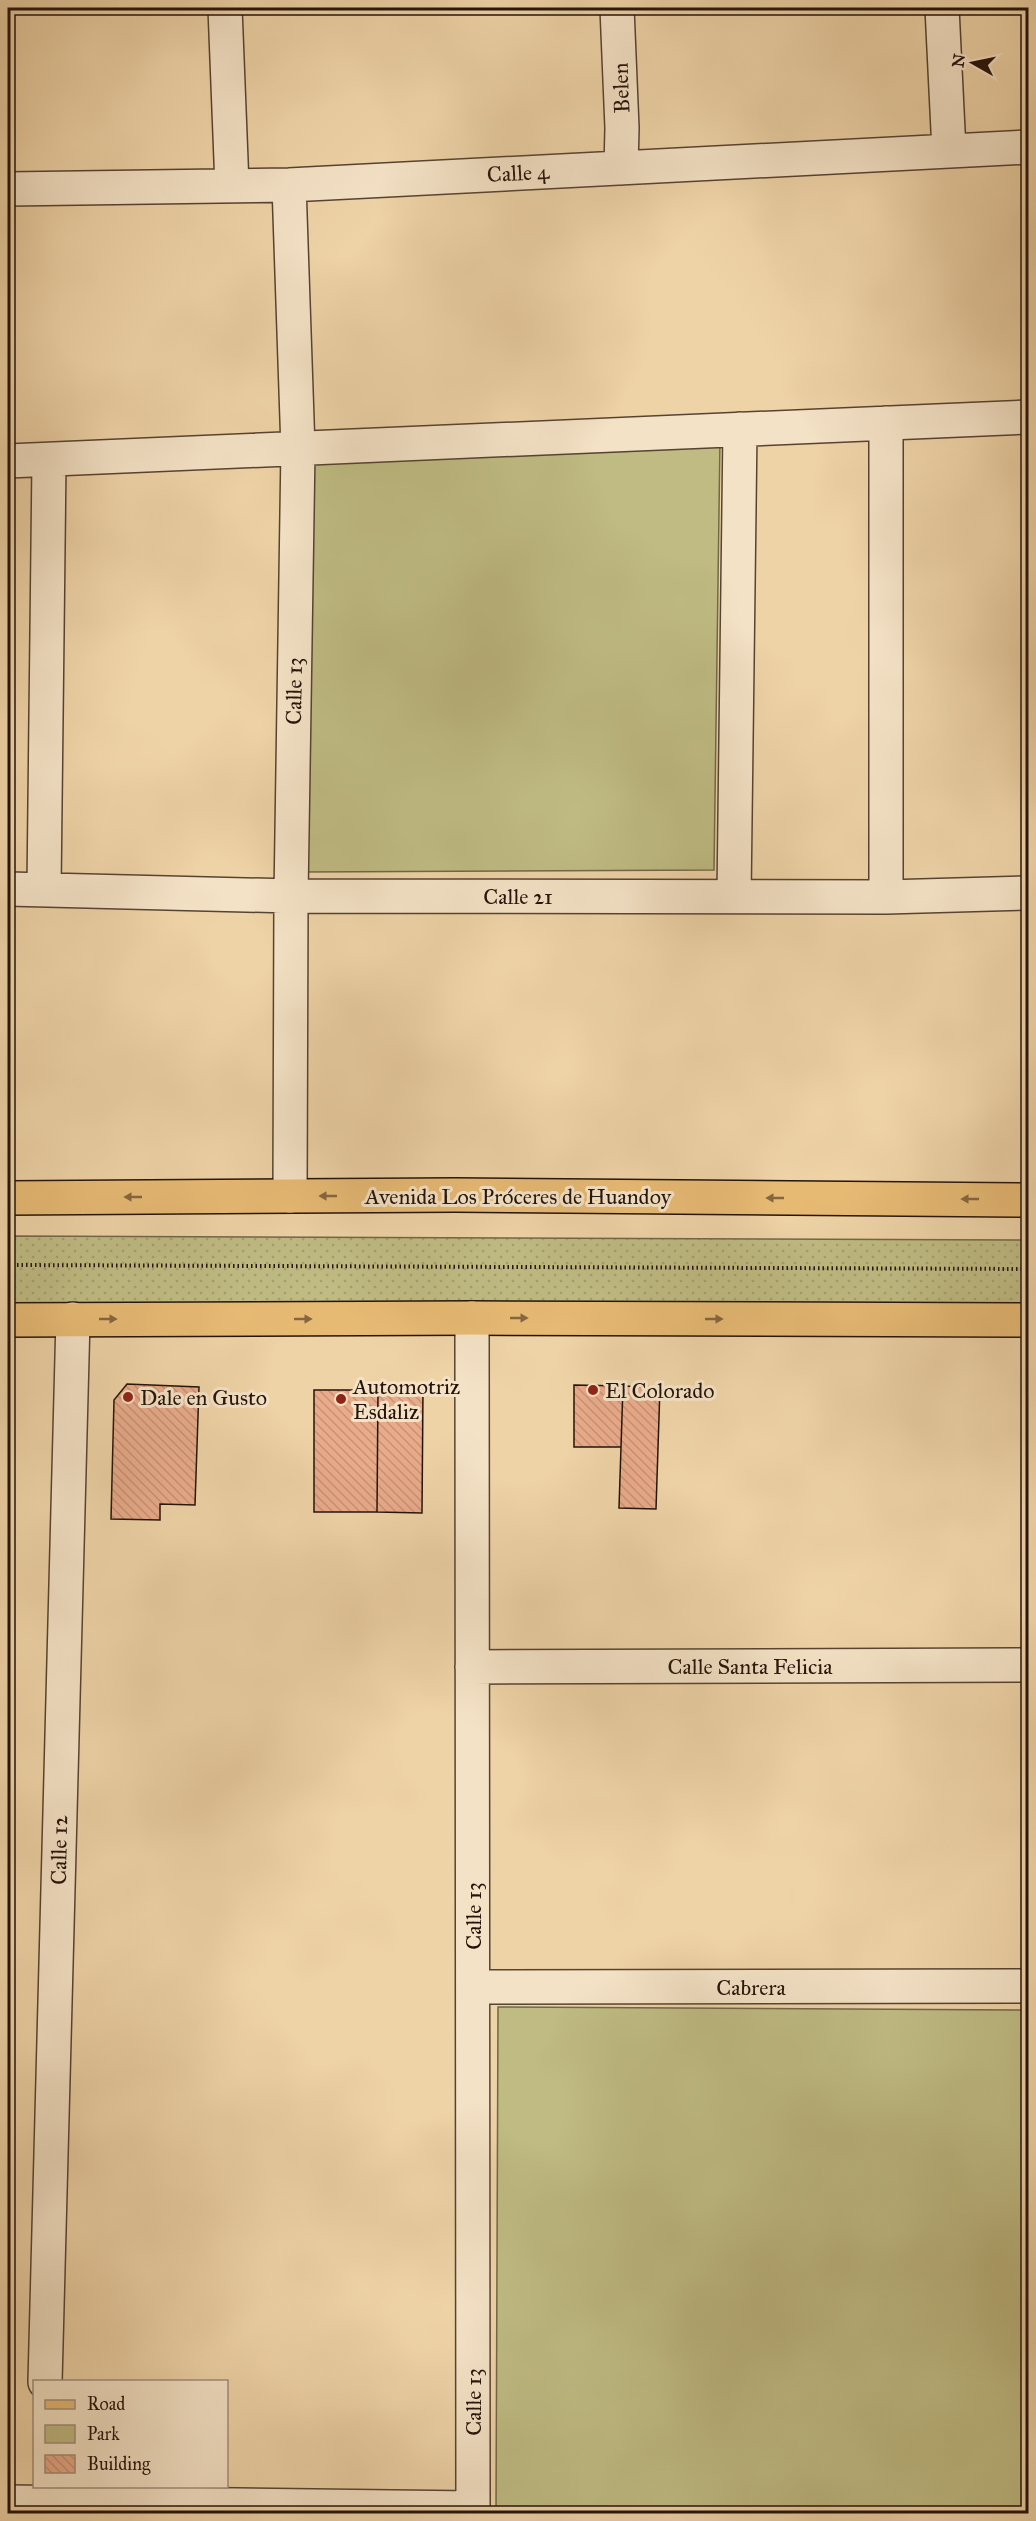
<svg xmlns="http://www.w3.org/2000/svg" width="1036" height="2521" viewBox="0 0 1036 2521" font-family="'IM FELL Great Primer',serif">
<defs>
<pattern id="grass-dots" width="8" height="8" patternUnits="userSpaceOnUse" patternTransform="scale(1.5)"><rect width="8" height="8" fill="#bfbb83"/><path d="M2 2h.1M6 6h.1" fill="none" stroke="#a4a070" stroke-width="1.8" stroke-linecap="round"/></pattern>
<pattern id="building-back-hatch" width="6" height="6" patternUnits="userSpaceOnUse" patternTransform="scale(1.5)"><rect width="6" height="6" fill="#e9ab8a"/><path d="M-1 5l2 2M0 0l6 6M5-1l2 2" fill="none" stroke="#c89276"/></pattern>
</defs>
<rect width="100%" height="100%" fill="#eed3a7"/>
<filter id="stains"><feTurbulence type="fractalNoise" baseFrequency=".00333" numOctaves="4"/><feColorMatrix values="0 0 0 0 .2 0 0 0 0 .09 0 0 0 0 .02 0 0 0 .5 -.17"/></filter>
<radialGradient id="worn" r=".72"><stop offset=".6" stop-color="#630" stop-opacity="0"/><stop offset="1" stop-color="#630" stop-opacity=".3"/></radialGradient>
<path fill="url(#grass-dots)" stroke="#726747" stroke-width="1.5" d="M 8,1236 L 1028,1240 L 1028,1307 L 8,1304 Z"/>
<path fill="#bfbb83" stroke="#726747" stroke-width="1.5" d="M 720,441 L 714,870 L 302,872 L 309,463 Z
M 498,2007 L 1028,2010 L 1028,2513 L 496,2513 Z"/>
<path fill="url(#building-back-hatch)" stroke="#24130b" stroke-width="1.5" d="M 127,1384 L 199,1387 L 195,1505 L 160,1504 L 160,1520 L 111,1519 L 114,1400 Z
M 574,1385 L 623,1386 L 621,1447 L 574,1447 Z
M 623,1386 L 660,1387 L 656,1509 L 619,1508 Z
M 423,1389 L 422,1513 L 377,1512 L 378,1390 Z
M 314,1390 L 378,1390 L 377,1512 L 314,1512 Z"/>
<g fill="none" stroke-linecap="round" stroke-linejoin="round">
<g stroke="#564332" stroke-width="36">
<path id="minor" d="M 225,8 L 232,186
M 617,8 L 622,128 L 621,168
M 942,8 L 949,151
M 289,185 L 298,449 L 291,896 L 290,1196
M 8,189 L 289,185 L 1028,147
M 8,461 L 1028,417
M 8,889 L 291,896 L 886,897 L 1028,893
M 44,889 L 49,461
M 734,896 L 740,429
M 886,897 L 886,423
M 472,1318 L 473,2514
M 472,1667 L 1028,1665
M 473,1987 L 1028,1986
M 45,2382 L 73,1319
M 8,2502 L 473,2508"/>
</g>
<g stroke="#24130b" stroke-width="36">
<path id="major" d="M 8,1198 L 455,1195 L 1028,1200
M 8,1320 L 472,1318 L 1028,1320"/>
</g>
<path stroke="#24130b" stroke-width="4" stroke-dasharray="1.5 3" stroke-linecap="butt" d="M 8,1265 L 1028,1269"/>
<use href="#minor" stroke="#f4e2c6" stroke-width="33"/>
<use href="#major" stroke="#e7ba74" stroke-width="33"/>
</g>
<defs><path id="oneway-solid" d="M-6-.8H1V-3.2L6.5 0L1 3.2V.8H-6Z" transform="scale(1.5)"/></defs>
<g fill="#866640">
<use href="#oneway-solid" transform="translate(328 1196) rotate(180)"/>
<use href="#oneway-solid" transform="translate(133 1197) rotate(180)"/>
<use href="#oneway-solid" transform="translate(775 1198) rotate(-180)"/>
<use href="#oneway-solid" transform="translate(970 1199) rotate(-180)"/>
<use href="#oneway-solid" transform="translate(519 1318)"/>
<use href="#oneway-solid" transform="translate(108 1319)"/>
<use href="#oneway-solid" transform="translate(303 1319)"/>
<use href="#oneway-solid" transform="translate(714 1319)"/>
</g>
<g fill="#8f2418" stroke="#f4e2c6" stroke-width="2">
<circle cx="593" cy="1390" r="6"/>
<circle cx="128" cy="1397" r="6"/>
<circle cx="341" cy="1399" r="6"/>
</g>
<g text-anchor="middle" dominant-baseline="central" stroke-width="6" stroke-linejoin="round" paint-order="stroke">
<g font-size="22" fill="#24130b" stroke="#f4e2c6">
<text transform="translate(621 88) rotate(-92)">Belen</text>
<text transform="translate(518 173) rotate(-3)">Calle 4</text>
<text transform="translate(294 691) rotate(-89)">Calle 13</text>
<text x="518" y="896">Calle 21</text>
<text x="518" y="1196">Avenida Los Próceres de Huandoy</text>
<text x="750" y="1666">Calle Santa Felicia</text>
<text transform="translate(59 1850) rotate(-89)">Calle 12</text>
<text transform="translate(473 1916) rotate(-90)">Calle 13</text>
<text x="751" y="1987">Cabrera</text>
<text transform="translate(473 2402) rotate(-90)">Calle 13</text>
</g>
<g font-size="22" fill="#24130b" stroke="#f4e2c6" text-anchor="start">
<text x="353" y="1386">Automotriz<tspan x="353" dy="25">Esdaliz</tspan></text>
<text x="605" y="1390">El Colorado</text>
<text x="140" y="1397">Dale en Gusto</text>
</g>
</g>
<rect width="1036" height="2521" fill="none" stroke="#eed3a7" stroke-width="30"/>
<rect x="9" y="9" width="1018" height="2503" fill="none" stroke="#24130b" stroke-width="3"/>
<rect x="15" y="15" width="1006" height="2491" fill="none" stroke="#24130b" stroke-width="1.5"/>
<rect x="33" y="2380" width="195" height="108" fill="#f4e2c6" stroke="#a18f7b" stroke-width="1.5"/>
<rect x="45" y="2400" width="30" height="9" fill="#e7ba74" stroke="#a18f7b" stroke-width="1.5"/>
<text x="87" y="2410" font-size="18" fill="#24130b">Road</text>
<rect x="45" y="2425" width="30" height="18" fill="#bfbb83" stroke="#a18f7b" stroke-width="1.5"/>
<text x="87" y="2440" font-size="18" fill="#24130b">Park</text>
<rect x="45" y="2455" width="30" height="18" fill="url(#building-back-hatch)" stroke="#a18f7b" stroke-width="1.5"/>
<text x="87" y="2470" font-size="18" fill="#24130b">Building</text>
<g transform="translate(973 63) rotate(279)" stroke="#f4e2c6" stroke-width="4.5" paint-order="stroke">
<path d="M0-4.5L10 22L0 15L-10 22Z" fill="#24130b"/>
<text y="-9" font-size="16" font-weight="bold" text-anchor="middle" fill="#24130b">N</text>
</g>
<rect width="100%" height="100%" filter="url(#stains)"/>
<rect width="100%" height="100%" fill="url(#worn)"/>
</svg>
